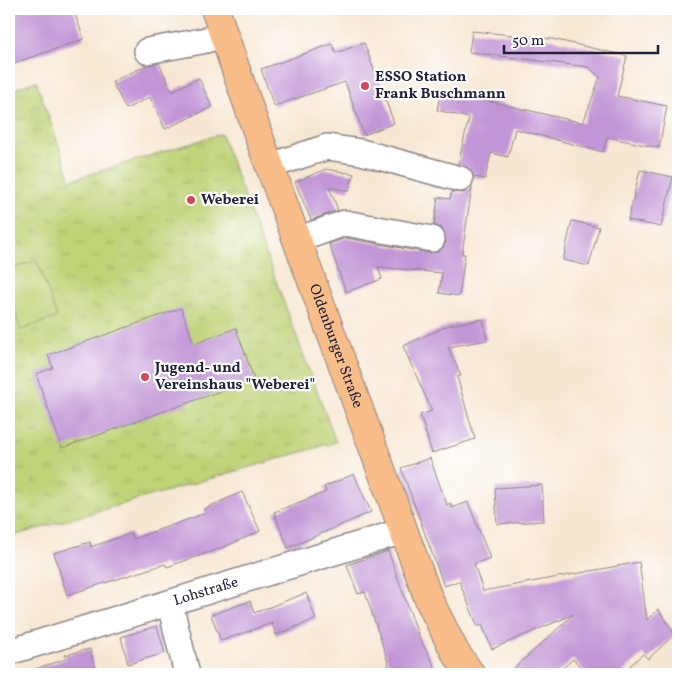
<svg xmlns="http://www.w3.org/2000/svg" width="687" height="683" viewBox="0 0 687 683" font-family="Vollkorn,serif">
<defs>
<pattern id="grass-tufts" width="24" height="20" patternUnits="userSpaceOnUse" patternTransform="scale(1.25)"><rect width="24" height="20" fill="#bfd377"/><path d="M3 7l-1-3M5 7V3M7 7l1-3M15 17l-1-3M17 17v-4M19 17l1-3" fill="none" stroke="#a4b568"/></pattern>
</defs>
<rect width="100%" height="100%" fill="#fff"/>
<filter id="ink" filterUnits="userSpaceOnUse"><feTurbulence type="fractalNoise" baseFrequency=".02" numOctaves="2"/><feDisplacementMap in="SourceGraphic" scale="10" xChannelSelector="R" yChannelSelector="G"/><feConvolveMatrix kernelMatrix="1 2 1 2 8 2 1 2 1" color-interpolation-filters="sRGB"/></filter>
<filter id="wash" filterUnits="userSpaceOnUse"><feTurbulence type="fractalNoise" baseFrequency=".0096" numOctaves="4" result="noise"/><feDisplacementMap in="SourceGraphic" scale="20" xChannelSelector="R" yChannelSelector="G"/><feGaussianBlur stdDeviation="1.12" result="paint"/><feColorMatrix in="noise" values="0 0 0 0 0 0 0 0 0 0 0 0 0 0 0 0 0 1.4 0 .05"/><feComposite in="paint" operator="in"/></filter>
<g filter="url(#wash)">
<rect width="100%" height="100%" fill="#f7e7d2"/>
<path fill="url(#grass-tufts)" stroke="#707a59" d="M 36,81 L 71,180 L 221,134 L 336,442 L 9,537 L 9,91 Z"/>
<path fill="#bfd377" stroke="#707a59" d="M 37,260 L 57,317 L 21,330 L 9,296 L 9,270 Z"/>
<g id="blocks">
<path fill="#c195d6" d="M 9,9 L 73,9 L 84,39 L 9,65 Z
M 472,31 L 552,39 L 627,56 L 617,96 L 667,106 L 659,148 L 607,137 L 603,152 L 515,129 L 508,157 L 491,153 L 485,179 L 474,177 L 470,169 L 458,164 L 469,118 L 437,110 L 441,90 L 583,123 L 600,77 L 588,67 L 469,52 Z
M 364,43 L 394,123 L 364,135 L 345,82 L 274,106 L 261,69 L 332,44 L 336,53 Z
M 159,63 L 172,91 L 199,78 L 212,107 L 165,129 L 150,97 L 126,109 L 112,82 L 147,65 Z
M 326,169 L 354,174 L 349,191 L 329,187 L 338,210 L 311,220 L 295,182 Z
M 640,170 L 673,177 L 661,227 L 628,220 Z
M 472,186 L 462,254 L 465,254 L 459,296 L 439,293 L 442,273 L 378,267 L 382,279 L 346,292 L 329,244 L 346,238 L 429,253 L 437,252 L 443,248 L 446,241 L 442,228 L 434,225 L 438,197 L 450,199 L 452,192 L 464,193 Z
M 572,221 L 599,227 L 589,266 L 563,260 Z
M 181,308 L 194,344 L 236,328 L 254,379 L 62,448 L 36,374 L 53,368 L 48,355 Z
M 483,319 L 487,340 L 448,347 L 461,376 L 457,377 L 475,439 L 432,453 L 420,415 L 432,411 L 403,346 L 449,325 Z
M 430,458 L 447,505 L 450,503 L 452,508 L 468,502 L 490,558 L 474,564 L 483,591 L 639,562 L 647,620 L 658,609 L 675,634 L 648,659 L 643,654 L 621,674 L 587,674 L 573,659 L 556,674 L 508,674 L 574,614 L 492,649 L 482,625 L 478,627 L 459,581 L 444,586 L 401,468 Z
M 354,474 L 371,512 L 288,548 L 274,512 L 326,492 L 324,487 Z
M 542,485 L 544,521 L 497,524 L 495,488 Z
M 242,492 L 260,531 L 227,546 L 167,567 L 165,564 L 67,595 L 54,553 L 90,542 L 91,547 L 131,533 L 133,539 L 206,513 L 204,509 Z
M 388,551 L 419,637 L 439,674 L 392,674 L 365,592 L 358,594 L 347,565 Z
M 306,593 L 316,619 L 276,635 L 272,623 L 221,641 L 211,615 L 250,601 L 254,613 Z
M 157,626 L 165,653 L 128,664 L 121,637 Z
M 90,649 L 96,674 L 30,674 L 29,671 L 66,659 L 65,655 Z"/>
</g>
</g>
<g filter="url(#ink)">
<use href="#blocks" fill-opacity="0" stroke="#8c8486" stroke-width="1"/>
<g fill="none" stroke-linecap="round" stroke-linejoin="round">
<g stroke="#8c8486" stroke-width="28">
<g id="minor">
<path d="M 147,51 L 202,41 L 224,35"/>
<path d="M 270,166 L 327,147 L 361,152 L 460,179"/>
<path d="M 297,240 L 345,223 L 432,239"/>
<path d="M 170,604 L 187,674"/>
<path id="s1" d="M 9,652 L 403,531"/>
</g>
</g>
<g stroke="#8c8486" stroke-width="30">
<g id="major">
<path id="s2" d="M 215,9 L 259,137 L 429,600 L 455,652 L 471,674"/>
</g>
</g>
<use href="#minor" stroke="#fff" stroke-width="25"/>
<use href="#major" stroke="#f8bd88" stroke-width="28"/>
</g>
</g>
<g fill="#d1495b" stroke="#fff" stroke-width="2">
<circle cx="365" cy="86" r="5"/>
<circle cx="191" cy="200" r="5"/>
<circle cx="145" cy="377" r="5"/>
</g>
<g text-anchor="middle" dominant-baseline="central" stroke-width="4.5" stroke-linejoin="round" paint-order="stroke">
<g font-size="15" font-weight="bold" fill="#22223b" stroke="#fff" text-anchor="start">
<text x="375" y="77">ESSO Station<tspan x="375" dy="17">Frank Buschmann</tspan></text>
<text x="201" y="200">Weberei</text>
<text x="155" y="368">Jugend- und<tspan x="155" dy="17">Vereinshaus "Weberei"</tspan></text>
</g>
<g font-size="15" fill="#22223b" stroke="#fff">
<text stroke="none"><textPath href="#s2" startOffset="358">Oldenburger Straße</textPath></text>
<text stroke="none"><textPath href="#s1" startOffset="206">Lohstraße</textPath></text>
</g>
</g>
<rect width="687" height="683" fill="none" stroke="#fff" stroke-width="30"/>
<path d="M504 45v8h154v-8" fill="none" stroke="#22223b" stroke-width="2.5"/>
<text x="512" y="45" font-size="15" fill="#22223b" stroke="#ffffff" stroke-width="4" paint-order="stroke">50 m</text>
</svg>
